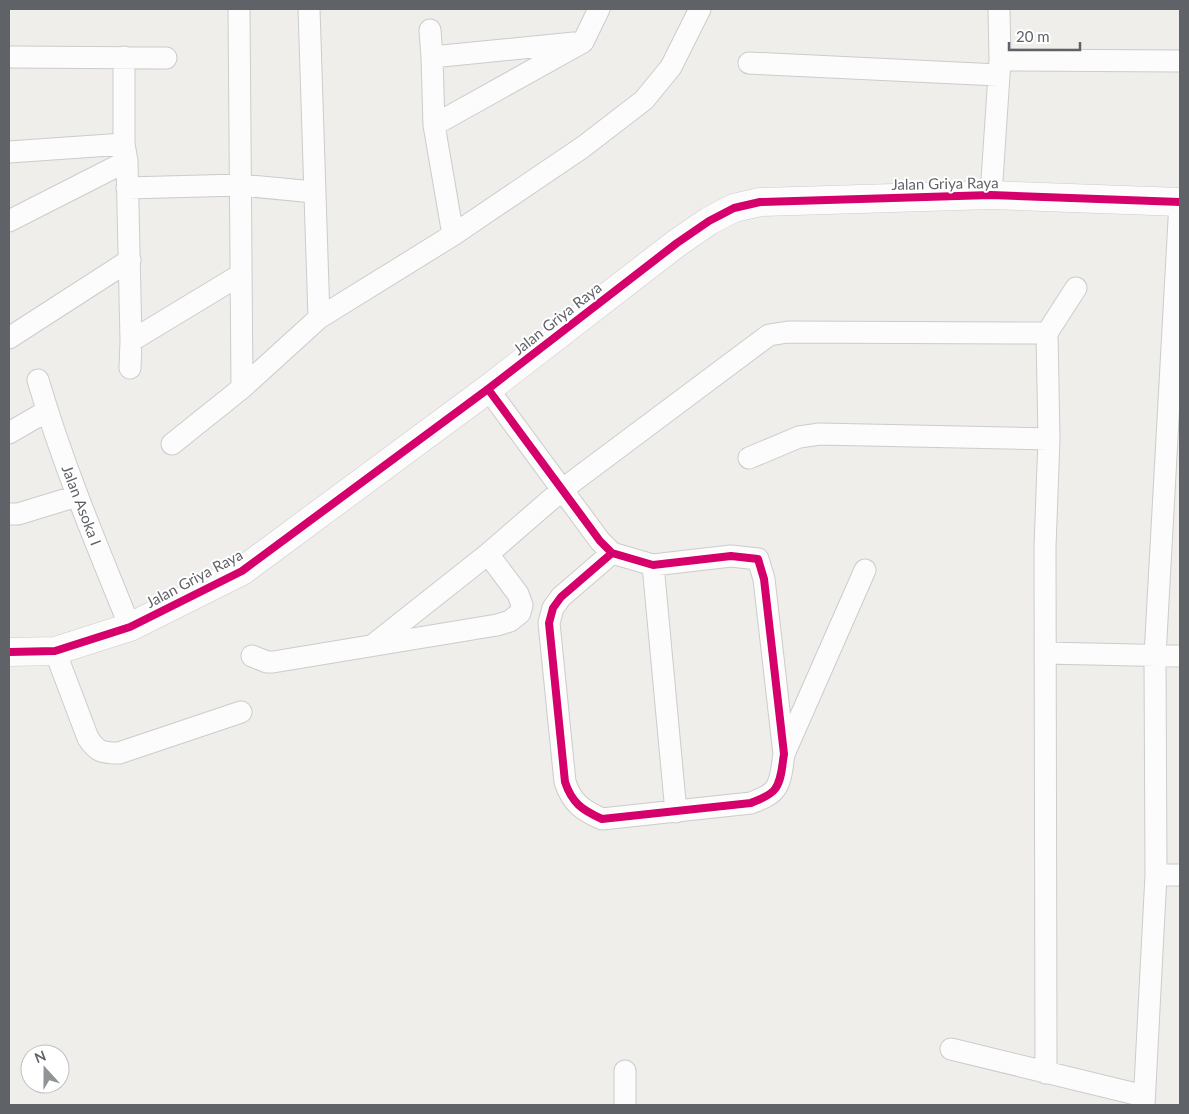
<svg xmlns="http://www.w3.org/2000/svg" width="1189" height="1114" viewBox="0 0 1189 1114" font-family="Lato,sans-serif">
<rect width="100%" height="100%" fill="#efeeea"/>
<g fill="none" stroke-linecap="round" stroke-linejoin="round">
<g stroke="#cbcccc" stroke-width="23">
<path id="minor" d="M 239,9 L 242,388
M 309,9 L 319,318
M 430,30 L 432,57 L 434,125 L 453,235
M 9,57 L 166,58
M 124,57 L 124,144 L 127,161 L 131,341
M 432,57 L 574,43
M 1000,60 L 1180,61
M 749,63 L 998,75
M 434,125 L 583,42 L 599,9
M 9,152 L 124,144
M 127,188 L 240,185 L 314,192
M 991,195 L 1000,60 L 999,9
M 9,221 L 127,161
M 9,338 L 130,260
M 130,368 L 131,341 L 240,275
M 38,380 C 63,465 97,546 130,627
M 488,389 L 600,541 L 612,553 L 653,565 L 731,556 L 758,559 L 764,579 L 784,754 C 782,765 782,780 775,789 C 770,796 758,800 751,803 L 602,819 C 582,810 572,803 565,782 L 549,623 L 553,608 L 561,597 L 612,553
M 9,433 L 47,411
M 172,444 L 242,388 L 319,318 L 453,235 L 583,147 L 644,100 L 671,67 L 700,9
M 749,458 L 799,437 L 820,434 L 1049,439
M 9,514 L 18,514 L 77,496
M 653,565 L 676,812
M 373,645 L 488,554 L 563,489 L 769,335 L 788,332 L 1047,333
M 55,651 L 88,738 C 97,752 102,753 119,753 L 241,712
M 1045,653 L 1180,656
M 252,656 L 267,662 L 273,662 L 497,625 L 510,621 L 520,613 L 522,605 L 518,594 L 488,554
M 784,754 L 865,570
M 1156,875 L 1180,875
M 951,1049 L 1144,1096
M 1046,1073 L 1045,547 L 1049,439 L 1047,333 L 1076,288
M 625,1105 L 625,1071
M 1144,1105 L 1156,875 L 1155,656 L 1180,202"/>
</g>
<g stroke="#cbcccc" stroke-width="29">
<path id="tertiary" d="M 9,652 L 55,651 L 130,627 L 242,571 L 488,389 L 677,243 L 709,221 L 734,208 L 760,202 L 991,195 L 1180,202"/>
</g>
<use href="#minor" stroke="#fdfcfc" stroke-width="21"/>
<use href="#tertiary" stroke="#fdfcfc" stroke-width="28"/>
<g stroke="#fff" stroke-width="11">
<path id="cycleway" d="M 488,389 L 600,541 L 612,553 L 653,565 L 731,556 L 758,559 L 764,579 L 784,754 C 782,765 782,780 775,789 C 770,796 758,800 751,803 L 602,819 C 582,810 572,803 565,782 L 549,623 L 553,608 L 561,597 L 612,553
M 9,652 L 55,651 L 130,627 L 242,571 L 488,389 L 677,243 L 709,221 L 734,208 L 760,202 L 991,195 L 1180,202"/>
</g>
<use href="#cycleway" stroke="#d6006c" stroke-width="8"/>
</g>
<g text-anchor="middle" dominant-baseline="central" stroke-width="4" stroke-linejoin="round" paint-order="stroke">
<g font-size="15" fill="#5f6368" stroke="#fff">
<text transform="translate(945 183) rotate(-1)">Jalan Griya Raya</text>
<text transform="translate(557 318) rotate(-38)">Jalan Griya Raya</text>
<text transform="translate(82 505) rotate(69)">Jalan Asoka I</text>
<text transform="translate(194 578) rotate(-28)">Jalan Griya Raya</text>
</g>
</g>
<rect width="1189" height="1114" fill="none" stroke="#5f6368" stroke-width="20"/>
<g transform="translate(45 1069) rotate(339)"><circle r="24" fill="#ffffff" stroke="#bfc1c3"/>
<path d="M0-4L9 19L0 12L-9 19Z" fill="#919496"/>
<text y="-8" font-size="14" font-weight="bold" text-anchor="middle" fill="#5f6368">N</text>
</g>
<path d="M1009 42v8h71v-8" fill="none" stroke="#5f6368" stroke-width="2.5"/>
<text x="1016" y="42" font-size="15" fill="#5f6368" stroke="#ffffff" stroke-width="4" paint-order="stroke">20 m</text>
</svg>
